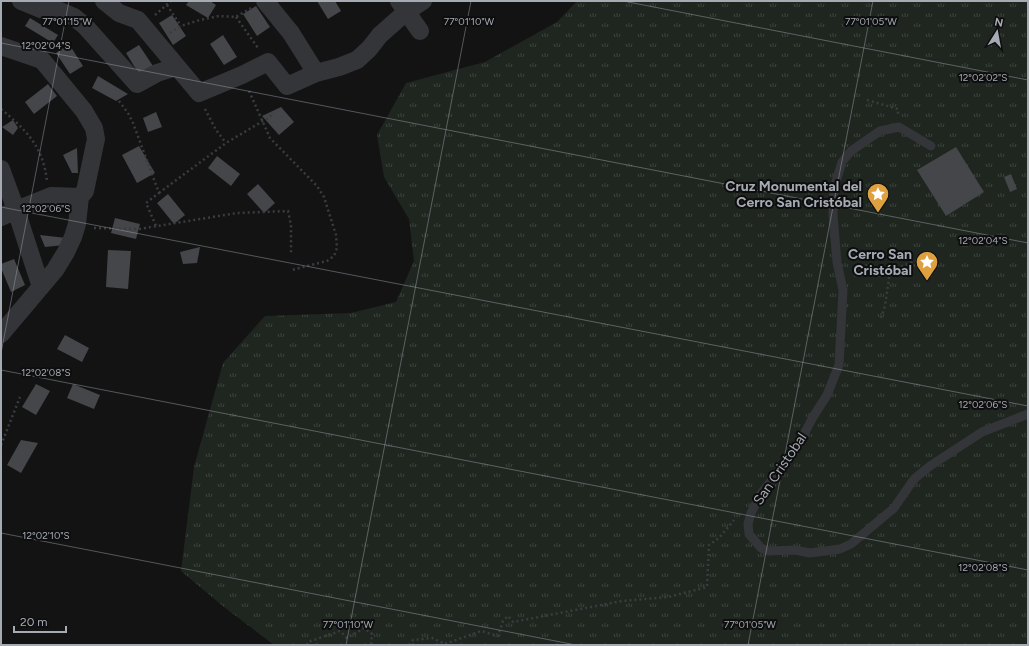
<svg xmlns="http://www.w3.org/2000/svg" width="1029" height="646" viewBox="0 0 1029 646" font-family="Figtree,sans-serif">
<defs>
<pattern id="grass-tufts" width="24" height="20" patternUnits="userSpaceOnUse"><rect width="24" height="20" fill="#1f2620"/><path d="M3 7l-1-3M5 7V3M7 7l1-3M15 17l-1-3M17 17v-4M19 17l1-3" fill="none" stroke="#3d433e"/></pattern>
</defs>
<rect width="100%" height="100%" fill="#131314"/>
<path fill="url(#grass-tufts)" d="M 577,1 L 1028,1 L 1028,645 L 274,645 L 224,607 L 181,571 L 194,467 L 223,363 L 265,316 L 351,313 L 396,302 L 414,261 L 409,219 L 384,177 L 377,135 L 406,83 L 485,62 L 557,22 Z"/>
<path fill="#444649" d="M 189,1 L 210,1 L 216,5 L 208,18 L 186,5 Z
M 317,1 L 335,1 L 341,11 L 328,19 Z
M 256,6 L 270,27 L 257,36 L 243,14 Z
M 172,15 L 186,36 L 173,45 L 159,23 Z
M 30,18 L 58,35 L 53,43 L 25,26 Z
M 223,35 L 237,57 L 224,65 L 210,44 Z
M 69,44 L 83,66 L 70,74 L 56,53 Z
M 139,45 L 153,66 L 139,74 L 126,53 Z
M 98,76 L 128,94 L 116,101 L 92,88 Z
M 48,84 L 57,96 L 34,114 L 25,102 Z
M 281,107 L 294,122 L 279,135 L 262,116 Z
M 156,112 L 162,127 L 148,132 L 143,118 Z
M 13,120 L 18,128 L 13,135 L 2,127 Z
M 139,146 L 155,173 L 137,183 L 122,155 Z
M 956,147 L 984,192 L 946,216 L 917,170 Z
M 77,148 L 78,173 L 72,173 L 63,155 Z
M 217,156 L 240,174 L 231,186 L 208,168 Z
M 1011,174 L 1017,189 L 1010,192 L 1004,177 Z
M 258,184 L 275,203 L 264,213 L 247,194 Z
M 168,194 L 185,215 L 174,224 L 157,203 Z
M 115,218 L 140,224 L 136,239 L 111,233 Z
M 40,235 L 66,238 L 65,245 L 45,247 Z
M 200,247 L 197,263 L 183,264 L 180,252 Z
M 108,250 L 131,251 L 128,289 L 106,287 Z
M 14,259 L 25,285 L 11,292 L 1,268 L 1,264 Z
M 65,335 L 89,348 L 82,362 L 57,349 Z
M 36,384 L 50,391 L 36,415 L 22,407 Z
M 73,384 L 100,395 L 94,409 L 67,398 Z
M 21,440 L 38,443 L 21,473 L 7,465 Z"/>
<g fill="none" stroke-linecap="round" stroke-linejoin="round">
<path stroke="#3a3c3f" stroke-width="2.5" stroke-dasharray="2 3" stroke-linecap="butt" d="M 167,5 L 181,26
M 155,15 L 171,1
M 236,17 L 258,48
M 170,33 L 181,26 L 200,20 L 219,16 L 236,17 L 251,8
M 249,91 L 270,138 L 317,186 L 324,197 L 336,235 L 337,248 L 334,256 L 327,261 L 292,270
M 867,100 L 898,109 L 898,115
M 119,101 L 128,113 L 133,123 L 159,193 L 146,203 L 156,226
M 1,109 C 26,130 43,146 47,181
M 205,109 L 216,130 L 226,143
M 159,193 L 226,143 L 268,118 L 274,113
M 94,228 L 139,229 L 237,213 L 288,211 L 291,225 L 291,255
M 881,318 L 885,306 L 890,271 L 933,254
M 1,445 L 20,397
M 307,645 L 308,642 L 340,631 L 347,638 L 364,628 L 372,634 L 371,645
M 409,645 L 413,640 L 432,638 L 445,644 L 481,631 L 498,636 L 503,621 L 508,616 L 513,622 L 622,601 L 668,597 L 707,587 L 709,545 L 719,538 L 734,520"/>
<path stroke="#343538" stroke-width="9" d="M 931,146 L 899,127 L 880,131 L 851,151 L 842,162 L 834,188 L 833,215 L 837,262 L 843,290 L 839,365 L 827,395 L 813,417 L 796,449 L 760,495 L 751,513 L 748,524 L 749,534 L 761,548 L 769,551 L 795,550 L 810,553 L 840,549 L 851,544 L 894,508 L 914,479 L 930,466 L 982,432 L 1028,414"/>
<path stroke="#343538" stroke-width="18" d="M 21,1 L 43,10 L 60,11 L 74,17 L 85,26 L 137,84 L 157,73 L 176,67
M 104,1 L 119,13 L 138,20 L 199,93 L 242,75 L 268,62 L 287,86 L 316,73 L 339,67 L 357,60 L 369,49 L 380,35 L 406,12 L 423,1
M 265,1 L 291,33 L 316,73
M 399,1 L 420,31
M 1,46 L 42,60 L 84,111 L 94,128 L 96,139 L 85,191 L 80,197 L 77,224 L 73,237 L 66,252 L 55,270 L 1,334
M 1,169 L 16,210 L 41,287
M 1,217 L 16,210 L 51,196 L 80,197"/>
</g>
<path fill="none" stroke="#a5aab3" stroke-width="1" stroke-opacity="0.45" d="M 623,1 L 1028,80M 1,43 L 1028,243M 1,207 L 1028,406M 1,353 L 69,1M 1,370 L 1028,570M 1,533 L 576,645M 346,645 L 471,1M 748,645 L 873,1"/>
<defs>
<g id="sight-pin" transform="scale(1.15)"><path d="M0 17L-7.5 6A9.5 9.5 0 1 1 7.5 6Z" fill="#dfa040" stroke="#0e0e0f"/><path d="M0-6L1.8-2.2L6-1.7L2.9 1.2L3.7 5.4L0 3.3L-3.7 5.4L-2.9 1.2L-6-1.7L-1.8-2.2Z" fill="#fff"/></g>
</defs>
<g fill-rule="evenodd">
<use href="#sight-pin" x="878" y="194"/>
<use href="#sight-pin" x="927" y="262"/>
</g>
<g text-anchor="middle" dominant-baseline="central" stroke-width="4" stroke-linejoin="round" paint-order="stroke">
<g font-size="14" font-weight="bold" fill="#a5aab3" stroke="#0e0e0f" text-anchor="end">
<text x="862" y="186">Cruz Monumental del<tspan x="862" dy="16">Cerro San Cristóbal</tspan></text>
<text x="912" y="254">Cerro San<tspan x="912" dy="16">Cristóbal</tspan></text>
</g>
<g font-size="14" fill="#a5aab3" stroke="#0e0e0f">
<text transform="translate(780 469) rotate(-56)">San Cristobal</text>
</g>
</g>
<g font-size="10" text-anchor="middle" fill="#a5aab3" stroke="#0e0e0f" stroke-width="4" stroke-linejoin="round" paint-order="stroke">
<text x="67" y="25">77°01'15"W</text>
<text x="469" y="25">77°01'10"W</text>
<text x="871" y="25">77°01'05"W</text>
<text x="46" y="49">12°02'04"S</text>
<text x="983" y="81">12°02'02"S</text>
<text x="46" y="212">12°02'06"S</text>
<text x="983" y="244">12°02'04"S</text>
<text x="46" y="376">12°02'08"S</text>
<text x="983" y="408">12°02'06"S</text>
<text x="46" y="539">12°02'10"S</text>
<text x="983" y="571">12°02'08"S</text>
<text x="348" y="628">77°01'10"W</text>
<text x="750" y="628">77°01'05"W</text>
</g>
<rect width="1029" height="646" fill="none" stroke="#a5aab3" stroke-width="4"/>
<g transform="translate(997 32) rotate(11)" stroke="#0e0e0f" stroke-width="3" paint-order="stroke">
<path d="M0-3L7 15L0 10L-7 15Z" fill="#a5aab3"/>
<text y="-6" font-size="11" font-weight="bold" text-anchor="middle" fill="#a5aab3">N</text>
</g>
<path d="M14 626v6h52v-6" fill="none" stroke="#a5aab3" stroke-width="2"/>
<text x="20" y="626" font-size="12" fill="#a5aab3" stroke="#0e0e0f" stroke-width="3" paint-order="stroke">20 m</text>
</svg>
